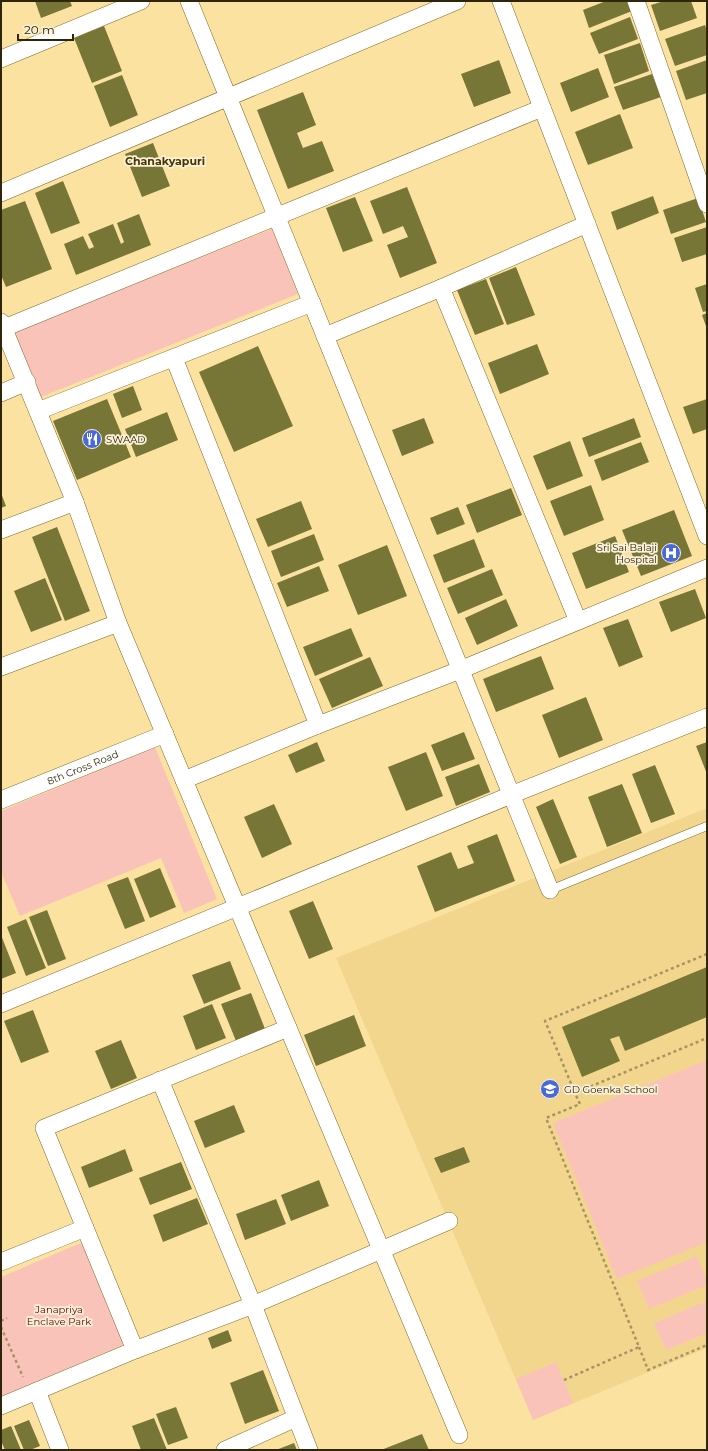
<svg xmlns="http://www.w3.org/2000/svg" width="708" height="1451" viewBox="0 0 708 1451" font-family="Montserrat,sans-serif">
<rect width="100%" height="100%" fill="#fce2a1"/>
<path fill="#f3d68e" d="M 707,808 L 707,1348 L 533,1420 L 336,958 Z"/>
<path fill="#fac3ba" d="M 272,229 L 298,294 L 41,397 L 15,332 Z
M 155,747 L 217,899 L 184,913 L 161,858 L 20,916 L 1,872 L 1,811 Z
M 707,1060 L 707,1242 L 617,1279 L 553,1123 Z
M 83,1242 L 125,1344 L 1,1397 L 1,1277 Z
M 697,1256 L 707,1280 L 707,1285 L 649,1309 L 637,1281 Z
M 707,1301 L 707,1333 L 666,1350 L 654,1323 Z
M 556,1362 L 573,1403 L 533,1420 L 516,1379 Z"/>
<path fill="#777636" d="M 35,1 L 70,1 L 72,6 L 41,18 Z
M 606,1 L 628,1 L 632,11 L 589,28 L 583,10 Z
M 664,1 L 691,1 L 697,18 L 660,31 L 651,5 Z
M 630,17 L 638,39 L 599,54 L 590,33 Z
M 705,25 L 707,31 L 707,55 L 675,66 L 665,39 Z
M 104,26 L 122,71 L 92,83 L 74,38 Z
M 640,43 L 649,71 L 614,84 L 604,55 Z
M 499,60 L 511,93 L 474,107 L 461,74 Z
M 707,60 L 707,93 L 686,100 L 676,71 Z
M 598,68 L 609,97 L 571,112 L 560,83 Z
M 652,74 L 661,97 L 623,110 L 614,87 Z
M 122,75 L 138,115 L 110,127 L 94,86 Z
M 303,92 L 316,125 L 297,133 L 303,148 L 322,141 L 334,171 L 288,189 L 257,110 Z
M 620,114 L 633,148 L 588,165 L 575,132 Z
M 153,143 L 170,186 L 142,197 L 125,154 Z
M 63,181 L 80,223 L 51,234 L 35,193 Z
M 407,187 L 437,263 L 400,278 L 387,245 L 408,237 L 403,226 L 383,234 L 370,201 Z
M 653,196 L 659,213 L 617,230 L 611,212 Z
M 355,197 L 373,241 L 343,252 L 326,208 Z
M 698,198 L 706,222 L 671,234 L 663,210 Z
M 25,201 L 52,269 L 6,287 L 1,275 L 1,210 Z
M 139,214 L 151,245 L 76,275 L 64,244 L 83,236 L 89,249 L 94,247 L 88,234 L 113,224 L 121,244 L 124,242 L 117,223 Z
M 707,227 L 707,254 L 682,262 L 674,238 Z
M 516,267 L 535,315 L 507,325 L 489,278 Z
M 486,279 L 504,324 L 475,335 L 457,290 Z
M 707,284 L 707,311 L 703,312 L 695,288 Z
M 707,313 L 707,329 L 702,315 Z
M 537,344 L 549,374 L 500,394 L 488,363 Z
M 258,346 L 293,426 L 234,452 L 199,372 Z
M 133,386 L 142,410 L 122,418 L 113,394 Z
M 107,399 L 131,457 L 77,480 L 53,421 Z
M 707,399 L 707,429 L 693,434 L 683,407 Z
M 167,412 L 178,440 L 136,457 L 125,429 Z
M 424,418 L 434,443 L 402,456 L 392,430 Z
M 634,418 L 641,437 L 589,457 L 582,438 Z
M 570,441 L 583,476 L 547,490 L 533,456 Z
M 641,442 L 649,462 L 602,481 L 594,460 Z
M 591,485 L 604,520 L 564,536 L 550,501 Z
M 511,488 L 522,515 L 477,533 L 466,505 Z
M 1,493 L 6,506 L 1,508 Z
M 301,501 L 312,529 L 268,547 L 256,519 Z
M 458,507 L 465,524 L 437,535 L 430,518 Z
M 674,510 L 692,556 L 641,576 L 622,530 Z
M 57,527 L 90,611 L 65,621 L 32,537 Z
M 314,534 L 324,560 L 281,577 L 271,551 Z
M 615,536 L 629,572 L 586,589 L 572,553 Z
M 474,539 L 485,567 L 444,583 L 433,555 Z
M 387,545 L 407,596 L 358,615 L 338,565 Z
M 319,566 L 329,591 L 287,607 L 277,583 Z
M 492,569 L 503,595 L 458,614 L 447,588 Z
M 45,578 L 62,620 L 31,632 L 14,591 Z
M 695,589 L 706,618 L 671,632 L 659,602 Z
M 506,599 L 518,626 L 477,645 L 465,618 Z
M 628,619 L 643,657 L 619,667 L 603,628 Z
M 351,628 L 363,656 L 315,676 L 303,647 Z
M 541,656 L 554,689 L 496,712 L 483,679 Z
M 370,657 L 383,686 L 332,708 L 319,679 Z
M 586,697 L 603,740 L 559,758 L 542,715 Z
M 464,732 L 475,759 L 442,771 L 431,745 Z
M 317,742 L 325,761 L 296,773 L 288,755 Z
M 707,742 L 707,774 L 696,746 Z
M 426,752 L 443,796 L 406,811 L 388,767 Z
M 479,764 L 490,792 L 456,806 L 445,777 Z
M 655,765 L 675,814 L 651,823 L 632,774 Z
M 622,784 L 642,833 L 607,847 L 588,797 Z
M 553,799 L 577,857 L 560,864 L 536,807 Z
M 274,804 L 292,844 L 262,858 L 244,817 Z
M 497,834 L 515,881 L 435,912 L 417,866 L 451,852 L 458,869 L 474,863 L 467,846 Z
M 160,868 L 176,907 L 150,918 L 134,879 Z
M 128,877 L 145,921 L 125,929 L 107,885 Z
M 313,901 L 333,949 L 309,959 L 289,911 Z
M 47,910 L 66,959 L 48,966 L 29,917 Z
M 26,919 L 46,968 L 26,976 L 7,927 Z
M 1,935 L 16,973 L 1,979 Z
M 230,961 L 241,989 L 204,1004 L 192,975 Z
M 707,967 L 707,1017 L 625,1051 L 619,1036 L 610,1039 L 620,1061 L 582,1077 L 562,1027 Z
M 251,993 L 265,1029 L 236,1041 L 221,1004 Z
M 212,1004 L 226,1038 L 196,1050 L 183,1016 Z
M 33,1010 L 49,1052 L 21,1063 L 4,1021 Z
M 354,1015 L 366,1046 L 316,1066 L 304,1035 Z
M 121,1040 L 137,1078 L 111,1089 L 95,1051 Z
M 234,1105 L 245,1132 L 205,1148 L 194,1121 Z
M 464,1147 L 470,1162 L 441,1173 L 434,1158 Z
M 125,1149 L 133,1171 L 89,1188 L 81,1167 Z
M 181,1162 L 192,1189 L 150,1205 L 139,1178 Z
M 319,1180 L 329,1206 L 291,1221 L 281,1195 Z
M 197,1198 L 208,1224 L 163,1242 L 153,1215 Z
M 276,1199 L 286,1224 L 245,1240 L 236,1214 Z
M 228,1330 L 232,1341 L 212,1349 L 208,1338 Z
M 263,1370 L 279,1411 L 245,1424 L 230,1383 Z
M 176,1407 L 188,1438 L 168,1445 L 156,1414 Z
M 154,1418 L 167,1450 L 141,1450 L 132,1426 Z
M 29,1420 L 40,1446 L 30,1450 L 24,1450 L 14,1426 Z
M 11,1426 L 21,1450 L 5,1450 L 1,1441 L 1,1430 Z
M 422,1434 L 429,1450 L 381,1450 Z
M 294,1443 L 297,1450 L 276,1450 Z"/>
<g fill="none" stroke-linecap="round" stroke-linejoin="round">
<g stroke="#81692a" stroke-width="9">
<path id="service" d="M 550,890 L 707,826"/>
</g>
<g stroke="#81692a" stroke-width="18">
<g id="minor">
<path d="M 189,1 L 550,890"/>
<path d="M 501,1 L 707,536"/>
<path d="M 636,1 L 707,204"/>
<path d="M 1,59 L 141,1"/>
<path d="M 1,193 L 457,1"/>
<path d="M 441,288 L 578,621"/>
<path d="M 1,322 L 75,502 L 118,623 L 459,1435"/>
<path d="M 4,328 L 542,108"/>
<path d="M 325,336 L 441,288 L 587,224"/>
<path d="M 174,358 L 318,725"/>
<path d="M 1,393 L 27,382"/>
<path d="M 38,411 L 312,303"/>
<path d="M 1,530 L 75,502"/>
<path d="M 1,667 L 118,623"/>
<path d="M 184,780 L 318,725 L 460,670 L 707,568"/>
<path id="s1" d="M 1,800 L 165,734"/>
<path d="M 1,1004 L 511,795 L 707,717"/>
<path d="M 160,1080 L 253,1305 L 309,1450"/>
<path d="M 1,1262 L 85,1228"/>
<path d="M 135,1350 L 44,1128 L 288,1028"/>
<path d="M 37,1391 L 60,1450"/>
<path d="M 1,1406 L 135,1350 L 253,1305 L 449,1221"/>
<path d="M 225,1450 L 296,1418"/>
</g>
</g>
<path stroke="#a89463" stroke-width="2.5" stroke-dasharray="3 3" stroke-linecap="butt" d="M 707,954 L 545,1021 L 575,1093 L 707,1038
M 1,1321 L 7,1318
M 1,1327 L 23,1377
M 639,1347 L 648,1370 L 707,1345
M 564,1380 L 639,1347 L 546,1118 L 580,1104 L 575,1093"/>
<use href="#service" stroke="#fff" stroke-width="8"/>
<use href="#minor" stroke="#fff" stroke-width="17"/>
</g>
<defs>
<g id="restaurant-disc" transform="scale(1)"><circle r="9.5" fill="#4968db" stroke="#fbf1d8"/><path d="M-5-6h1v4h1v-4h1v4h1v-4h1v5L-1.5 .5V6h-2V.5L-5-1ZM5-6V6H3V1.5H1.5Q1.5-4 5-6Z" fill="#fff"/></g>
<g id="hospital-disc" transform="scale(1)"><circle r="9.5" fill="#4968db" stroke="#fbf1d8"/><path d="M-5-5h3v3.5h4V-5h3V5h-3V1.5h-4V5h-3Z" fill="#fff"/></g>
<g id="school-disc" transform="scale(1)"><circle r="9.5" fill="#4968db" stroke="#fbf1d8"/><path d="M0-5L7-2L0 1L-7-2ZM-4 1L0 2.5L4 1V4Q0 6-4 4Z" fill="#fff"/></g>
</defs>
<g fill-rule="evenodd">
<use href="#restaurant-disc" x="92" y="439"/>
<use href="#hospital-disc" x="671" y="553"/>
<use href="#school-disc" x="550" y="1089"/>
</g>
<g text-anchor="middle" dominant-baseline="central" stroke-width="3.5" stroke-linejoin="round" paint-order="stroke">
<g font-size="10" fill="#2f250a" stroke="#fbf1d8" text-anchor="start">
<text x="106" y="439">SWAAD</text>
<text x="657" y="547" text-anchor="end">Sri Sai Balaji<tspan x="657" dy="12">Hospital</tspan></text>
<text x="564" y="1089">GD Goenka School</text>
</g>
<g font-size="10" fill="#2f250a" stroke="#fbf1d8">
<text stroke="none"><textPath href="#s1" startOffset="88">8th Cross Road</textPath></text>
</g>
<g font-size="10" fill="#5e0001" stroke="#fbf1d8">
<text x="59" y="1309">Janapriya<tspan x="59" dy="12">Enclave Park</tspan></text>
</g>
<g font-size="11" font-weight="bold" fill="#473601" stroke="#fbf1d8">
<text x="165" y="161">Chanakyapuri</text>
</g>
</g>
<rect width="708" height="1451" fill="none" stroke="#2f250a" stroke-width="4"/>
<path d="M18 34v6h55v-6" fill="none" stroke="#2f250a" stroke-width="2"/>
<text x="24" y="34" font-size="12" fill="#2f250a" stroke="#fbf1d8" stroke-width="3" paint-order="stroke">20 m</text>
</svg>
